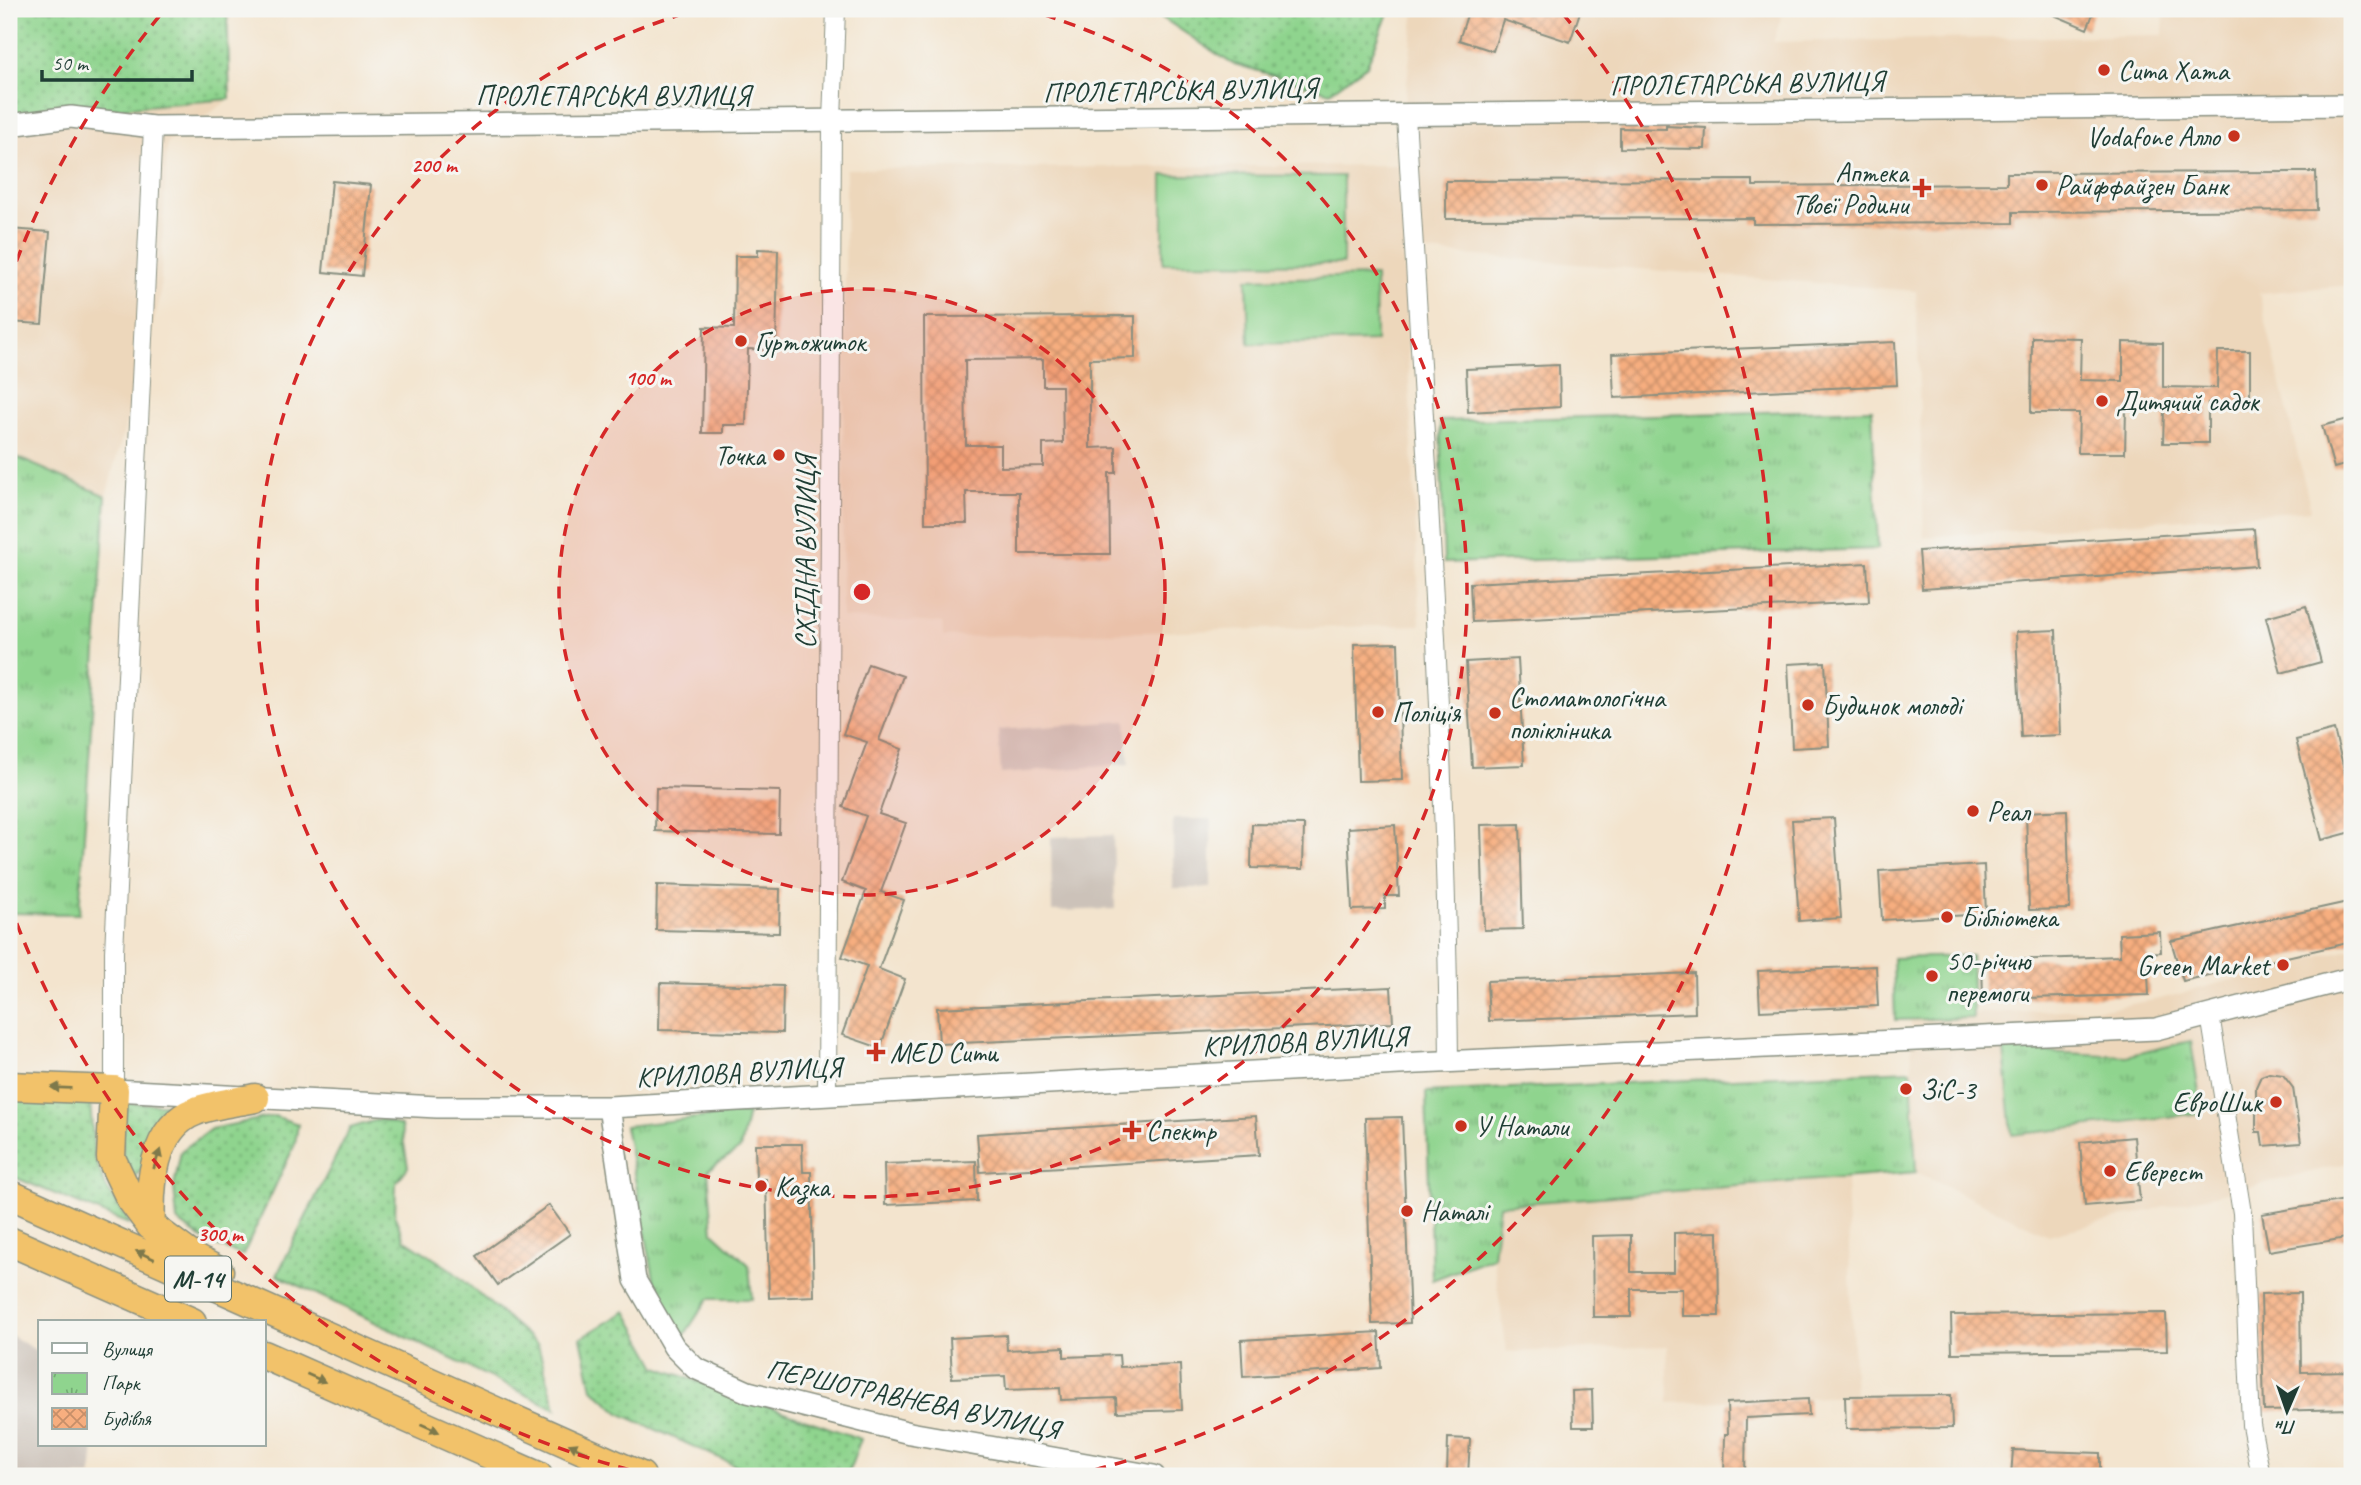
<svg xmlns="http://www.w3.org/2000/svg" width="2361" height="1485" viewBox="0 0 2361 1485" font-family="Caveat,sans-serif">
<defs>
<pattern id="grass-dots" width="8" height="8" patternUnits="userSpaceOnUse" patternTransform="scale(1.75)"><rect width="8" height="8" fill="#8fd48e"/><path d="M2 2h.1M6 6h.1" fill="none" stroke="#74ad75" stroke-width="1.8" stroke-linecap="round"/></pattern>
<pattern id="park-tufts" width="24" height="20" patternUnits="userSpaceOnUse" patternTransform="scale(1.75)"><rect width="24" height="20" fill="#8fd48e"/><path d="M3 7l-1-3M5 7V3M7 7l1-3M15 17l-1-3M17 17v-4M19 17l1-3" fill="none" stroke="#74ad75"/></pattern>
<pattern id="building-cross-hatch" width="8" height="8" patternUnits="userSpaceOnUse" patternTransform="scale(1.75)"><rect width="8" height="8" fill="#f7ae7f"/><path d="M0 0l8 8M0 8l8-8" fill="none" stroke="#c78f69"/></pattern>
</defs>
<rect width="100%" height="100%" fill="#f6f6f2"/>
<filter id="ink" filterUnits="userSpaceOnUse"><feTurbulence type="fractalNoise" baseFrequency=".0143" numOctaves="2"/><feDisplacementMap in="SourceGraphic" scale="14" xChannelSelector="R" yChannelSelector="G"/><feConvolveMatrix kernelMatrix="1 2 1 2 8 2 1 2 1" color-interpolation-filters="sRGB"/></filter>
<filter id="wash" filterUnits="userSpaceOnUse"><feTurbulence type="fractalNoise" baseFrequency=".00686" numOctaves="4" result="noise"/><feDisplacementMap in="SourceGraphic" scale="28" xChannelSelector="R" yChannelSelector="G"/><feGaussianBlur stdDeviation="1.57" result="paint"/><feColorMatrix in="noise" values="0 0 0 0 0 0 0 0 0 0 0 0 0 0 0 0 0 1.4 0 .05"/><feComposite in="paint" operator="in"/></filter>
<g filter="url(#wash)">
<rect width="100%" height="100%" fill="#f3e4ce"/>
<path fill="#edd7bb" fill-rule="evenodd" d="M 1415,9 L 1784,9 L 1773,42 L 2163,35 L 2164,9 L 2352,9 L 2352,285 L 2259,293 L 2311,510 L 1924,537 L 1916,291 L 1403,250 L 1420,625 L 943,637 L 942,623 L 842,618 L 846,169 L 1398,165 Z
M 230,99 L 167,143 L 160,299 L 106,496 L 9,454 L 9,117 Z
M 2352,948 L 2352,1162 L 2048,1235 L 1916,1172 L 1910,1016 L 2110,1008 L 2160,999 ZM 2191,1041 L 2012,1135 L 2005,1050 L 2126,1056 Z
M 1846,1178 L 1855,1396 L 1669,1403 L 1667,1346 L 1507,1352 L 1493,1257 L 1498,1205 Z"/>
<path fill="#ccc2b9" d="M 1126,721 L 1129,764 L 1001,774 L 998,730 Z
M 1173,819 L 1211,819 L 1211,888 L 1173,888 Z
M 1113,835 L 1115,909 L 1052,911 L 1051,837 Z
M 9,1334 L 40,1353 L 40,1445 L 94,1445 L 91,1476 L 9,1476 Z"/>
<path fill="url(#grass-dots)" stroke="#578861" stroke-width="2" d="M 9,9 L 227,9 L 230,99 L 9,117 Z
M 1149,9 L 1390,9 L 1367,65 L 1330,92 L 1231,63 Z
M 9,1097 L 90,1101 L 94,1157 L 106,1187 L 131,1225 L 9,1175 Z
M 121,1103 L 185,1105 L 136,1177 L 131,1176 L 123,1156 Z
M 274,1116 L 298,1124 L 295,1144 L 243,1255 L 208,1243 L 177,1221 L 174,1186 L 181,1151 L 211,1129 Z
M 380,1119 L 401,1126 L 408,1167 L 396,1183 L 395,1217 L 404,1239 L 450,1269 L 538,1345 L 556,1409 L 277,1275 L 350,1128 Z
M 626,1311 L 657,1367 L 861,1439 L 847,1476 L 759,1476 L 621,1414 L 592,1388 L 581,1338 Z"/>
<path fill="url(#park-tufts)" stroke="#578861" stroke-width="2" d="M 1872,409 L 1878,549 L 1444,563 L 1440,421 Z
M 9,454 L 106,496 L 79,914 L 9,913 Z
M 1971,956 L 1973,1018 L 1895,1020 L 1893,958 Z
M 2191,1041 L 2202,1113 L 2012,1135 L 2004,1050 L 2126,1056 Z
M 1911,1070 L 1916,1172 L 1499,1205 L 1493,1257 L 1432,1280 L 1426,1092 Z
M 748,1112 L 740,1149 L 708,1170 L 713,1232 L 749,1265 L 752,1299 L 708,1299 L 683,1337 L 655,1284 L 625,1126 Z"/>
<path fill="#8fd48e" stroke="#578861" stroke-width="2" d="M 1163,175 L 1343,176 L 1343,264 L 1163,263 Z
M 1375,276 L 1376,341 L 1249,344 L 1247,279 Z"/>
<g id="blocks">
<path fill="url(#building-cross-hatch)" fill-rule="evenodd" d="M 1469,9 L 1581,9 L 1570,42 L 1503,20 L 1493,51 L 1459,40 Z
M 2040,9 L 2095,9 L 2087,29 Z
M 1666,126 L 1706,128 L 1705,149 L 1620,148 L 1620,128 L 1666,129 Z
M 2316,172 L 2317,210 L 2013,212 L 2013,223 L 1753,224 L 1753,218 L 1446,219 L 1446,181 L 1753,180 L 1753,186 L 2007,184 L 2007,173 Z
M 332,181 L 371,185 L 362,276 L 323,272 Z
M 9,229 L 50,232 L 42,324 L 9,322 Z
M 758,249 L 778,250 L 776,350 L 748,349 L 746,425 L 723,425 L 723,433 L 702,433 L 704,327 L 734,328 L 735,256 L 758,256 Z
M 1135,316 L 1135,358 L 1090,359 L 1090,448 L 1116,447 L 1116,473 L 1109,473 L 1110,554 L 1019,554 L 1019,492 L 966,492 L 967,523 L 925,523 L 924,317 ZM 1043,359 L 1043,386 L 1062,386 L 1063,443 L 1043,444 L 1043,466 L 1001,467 L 1001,445 L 966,445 L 965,360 Z
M 2032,337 L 2081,338 L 2080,380 L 2123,381 L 2123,342 L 2163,343 L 2163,387 L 2217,388 L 2218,351 L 2250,351 L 2250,404 L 2208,403 L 2208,443 L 2163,443 L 2164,410 L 2126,409 L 2125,453 L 2078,453 L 2079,413 L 2031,413 Z
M 1895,342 L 1897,385 L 1614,398 L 1612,354 Z
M 1559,365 L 1560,407 L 1468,412 L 1466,369 Z
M 2352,418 L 2352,463 L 2334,468 L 2322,426 Z
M 2254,529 L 2257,566 L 1922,589 L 1919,551 Z
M 1867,563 L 1869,602 L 1472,622 L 1470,583 Z
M 2306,606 L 2321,662 L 2281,673 L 2266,617 Z
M 2056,630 L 2060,735 L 2021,737 L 2016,632 Z
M 1398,643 L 1402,780 L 1358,781 L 1354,644 Z
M 1518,659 L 1524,765 L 1472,767 L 1466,662 Z
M 1825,662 L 1829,746 L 1792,748 L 1788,664 Z
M 868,664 L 903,676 L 879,740 L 902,749 L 879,814 L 906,823 L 881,892 L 904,900 L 879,969 L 905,979 L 880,1048 L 842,1035 L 867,966 L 842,957 L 866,891 L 842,882 L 866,816 L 843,807 L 867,742 L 843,734 Z
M 2334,730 L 2352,800 L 2352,832 L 2322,840 L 2296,740 Z
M 656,788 L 780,791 L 779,834 L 655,831 Z
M 2067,810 L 2070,909 L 2029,910 L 2026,812 Z
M 1834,818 L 1841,918 L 1799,921 L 1792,820 Z
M 1252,824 L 1304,825 L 1303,869 L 1251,868 Z
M 1520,824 L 1523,929 L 1484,930 L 1481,825 Z
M 1395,825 L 1399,896 L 1385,896 L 1385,909 L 1352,910 L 1348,828 Z
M 1984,865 L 1986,914 L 1882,920 L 1879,871 Z
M 657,885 L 780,889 L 779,933 L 656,930 Z
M 2352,901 L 2352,942 L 2183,981 L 2171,941 Z
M 2160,932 L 2161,952 L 2147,953 L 2149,995 L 1983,999 L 1982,961 L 2120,956 L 2119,934 Z
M 1876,966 L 1878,1006 L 1760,1011 L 1758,971 Z
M 1694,973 L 1695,1013 L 1489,1021 L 1487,981 Z
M 660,983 L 783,986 L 782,1033 L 659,1030 Z
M 1391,987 L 1393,1023 L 939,1044 L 937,1008 Z
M 2269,1073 L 2283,1075 L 2293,1088 L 2301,1143 L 2263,1146 L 2261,1132 L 2256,1132 L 2256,1087 L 2261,1076 Z
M 1256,1116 L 1259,1155 L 980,1172 L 977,1134 Z
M 1402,1117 L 1410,1323 L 1372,1324 L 1365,1118 Z
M 2134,1137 L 2140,1201 L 2085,1206 L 2080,1142 Z
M 755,1144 L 802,1144 L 803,1172 L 811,1172 L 814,1296 L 769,1298 L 766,1179 L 756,1179 Z
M 976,1161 L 977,1201 L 885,1205 L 884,1164 Z
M 2352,1199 L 2352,1237 L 2269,1251 L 2262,1214 Z
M 549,1205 L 570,1234 L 498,1285 L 477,1256 Z
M 1718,1232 L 1719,1316 L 1682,1316 L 1682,1289 L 1631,1289 L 1631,1317 L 1593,1317 L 1592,1236 L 1631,1235 L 1631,1272 L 1674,1272 L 1674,1233 Z
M 2300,1293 L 2301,1372 L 2352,1371 L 2352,1409 L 2264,1411 L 2261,1294 Z
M 2166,1313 L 2167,1351 L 1952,1353 L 1951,1315 Z
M 1379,1332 L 1381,1368 L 1243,1377 L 1241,1340 Z
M 1006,1335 L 1007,1350 L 1064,1347 L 1064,1357 L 1119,1355 L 1120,1367 L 1180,1365 L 1182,1410 L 1117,1412 L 1116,1398 L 1061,1400 L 1060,1388 L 1006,1390 L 1005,1376 L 952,1378 L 950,1338 Z
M 1592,1390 L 1593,1427 L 1573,1427 L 1572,1391 Z
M 1951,1395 L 1952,1428 L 1846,1429 L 1845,1396 Z
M 1808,1399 L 1809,1415 L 1746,1418 L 1745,1476 L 1724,1476 L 1725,1434 L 1728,1434 L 1727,1403 Z
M 1448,1438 L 1470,1439 L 1468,1476 L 1447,1476 Z
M 2013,1450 L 2100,1453 L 2100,1476 L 2011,1476 Z"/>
</g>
</g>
<g filter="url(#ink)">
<use href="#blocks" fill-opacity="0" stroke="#899081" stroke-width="2"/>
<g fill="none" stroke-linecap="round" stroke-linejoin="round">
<g stroke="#899081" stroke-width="20">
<path id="minor" d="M 1406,116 C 1425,431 1446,746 1449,1062
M 2210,1015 L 2242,1213 L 2251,1425 L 2261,1476
M 114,1090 L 114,952 L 153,127
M 827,1096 L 832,121 L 836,9"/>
</g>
<g stroke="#899081" stroke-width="24">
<path id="tertiary" d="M 9,125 L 71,117 L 153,127 L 2352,105
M 114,1090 L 437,1107 L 609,1107 L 1418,1063 L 2156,1029 L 2352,978
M 609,1107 L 635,1280 L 674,1347 L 695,1368 L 748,1392 L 910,1433 L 1154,1476"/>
</g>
<g stroke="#899081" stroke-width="31">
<path id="trunk" d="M 9,1086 L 114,1090 L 111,1158 L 130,1198 L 151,1226 L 197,1260 L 219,1271
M 9,1194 L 641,1476
M 151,1226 C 149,1188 152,1127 196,1111 C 214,1104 236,1102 255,1098
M 9,1241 L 192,1322
M 264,1355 L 538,1476"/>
</g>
<use href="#minor" stroke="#fff" stroke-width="18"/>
<use href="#tertiary" stroke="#fff" stroke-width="21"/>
<use href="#trunk" stroke="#f2c26a" stroke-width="28"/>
</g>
<defs><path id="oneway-solid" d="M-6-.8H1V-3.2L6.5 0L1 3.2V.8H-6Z" transform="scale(1.75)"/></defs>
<g fill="#7e794c">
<use href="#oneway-solid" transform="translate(61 1088) rotate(-178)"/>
<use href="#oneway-solid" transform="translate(157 1159) rotate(-71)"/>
<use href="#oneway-solid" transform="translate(145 1255) rotate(-156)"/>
<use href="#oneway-solid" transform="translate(316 1378) rotate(24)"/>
<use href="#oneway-solid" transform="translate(430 1428) rotate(24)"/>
<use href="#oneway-solid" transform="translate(578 1448) rotate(-156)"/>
</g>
</g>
<circle cx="862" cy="592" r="303" fill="#d62828" fill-opacity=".12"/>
<g fill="none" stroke="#d62828" stroke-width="3.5" stroke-dasharray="12 9">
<circle cx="862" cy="592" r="303"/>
<path d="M1024 9A605 605 0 1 1 700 9"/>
<path d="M650 1475A908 908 0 0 1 9 903M9 281A908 908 0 0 1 161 14M1563 14A908 908 0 0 1 1074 1475"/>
</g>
<g fill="#c8321e" stroke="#f6f6f2" stroke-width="2.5">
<circle cx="2104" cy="70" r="7"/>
<circle cx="2234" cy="136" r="7"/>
<circle cx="2042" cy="185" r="7"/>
<path d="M1918.5 177.5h7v7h7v7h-7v7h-7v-7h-7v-7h7z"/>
<circle cx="741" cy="341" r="7"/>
<circle cx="2102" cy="401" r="7"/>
<circle cx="779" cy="455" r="7"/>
<circle cx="1808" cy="705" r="7"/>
<circle cx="1378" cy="712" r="7"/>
<circle cx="1495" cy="713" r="7"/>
<circle cx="1973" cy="811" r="7"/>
<circle cx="1947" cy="917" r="7"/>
<circle cx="2283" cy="965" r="7"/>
<circle cx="1932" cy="976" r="7"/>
<path d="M872.5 1041.5h7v7h7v7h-7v7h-7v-7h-7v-7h7z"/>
<circle cx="1906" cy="1089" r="7"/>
<circle cx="2276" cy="1102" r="7"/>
<circle cx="1461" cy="1126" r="7"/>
<path d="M1128.5 1119.5h7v7h7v7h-7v7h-7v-7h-7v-7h7z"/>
<circle cx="2110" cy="1171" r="7"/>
<circle cx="761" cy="1186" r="7"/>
<circle cx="1407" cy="1211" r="7"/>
</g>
<g text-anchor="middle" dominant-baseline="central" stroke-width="6" stroke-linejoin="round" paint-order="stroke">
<rect fill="#f6f6f2" stroke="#60746d" stroke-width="2" x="165" y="1256.5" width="66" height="45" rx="5"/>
<g font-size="26" font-weight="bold" fill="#1f3d34">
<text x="198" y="1279">М-14</text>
</g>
<g font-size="28" fill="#1f3d34" stroke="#f6f6f2" text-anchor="start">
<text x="2118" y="70">Сита Хата</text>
<text x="2220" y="136" text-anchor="end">Vodafone Алло</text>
<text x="1908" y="172" text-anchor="end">Аптека<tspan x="1908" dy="32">Твоєї Родини</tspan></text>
<text x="2056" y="185">Райффайзен Банк</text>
<text x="755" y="341">Гуртожиток</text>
<text x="2116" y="401">Дитячий садок</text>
<text x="765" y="455" text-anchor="end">Точка</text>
<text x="1509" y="697">Стоматологічна<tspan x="1509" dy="32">полікліника</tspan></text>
<text x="1822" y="705">Будинок молоді</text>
<text x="1392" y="712">Поліція</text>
<text x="1987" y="811">Реал</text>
<text x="1961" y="917">Бібліотека</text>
<text x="1946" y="960">50-річчю<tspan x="1946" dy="32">перемоги</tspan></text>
<text x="2269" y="965" text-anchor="end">Green Market</text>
<text x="890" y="1052">MED Сити</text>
<text x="1920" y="1089">ЗіС-3</text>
<text x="2262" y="1102" text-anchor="end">ЕвроШик</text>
<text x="1475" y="1126">У Натали</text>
<text x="1146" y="1130">Спектр</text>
<text x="2124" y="1171">Еверест</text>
<text x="775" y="1186">Казка</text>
<text x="1421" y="1211">Наталі</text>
</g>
<g font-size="28" fill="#1f3d34" stroke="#f6f6f2">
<text transform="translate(1747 83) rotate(-1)">ПРОЛЕТАРСЬКА ВУЛИЦЯ</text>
<text transform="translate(1180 90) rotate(-1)">ПРОЛЕТАРСЬКА ВУЛИЦЯ</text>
<text x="613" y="95">ПРОЛЕТАРСЬКА ВУЛИЦЯ</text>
<text transform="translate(805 552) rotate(-90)">СХІДНА ВУЛИЦЯ</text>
<text transform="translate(1305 1041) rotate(-3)">КРИЛОВА ВУЛИЦЯ</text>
<text transform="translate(739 1072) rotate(-3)">КРИЛОВА ВУЛИЦЯ</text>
<text transform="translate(913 1399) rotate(12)">ПЕРШОТРАВНЕВА ВУЛИЦЯ</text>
</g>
</g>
<circle cx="862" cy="592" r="10" fill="#d62828" stroke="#f6f6f2" stroke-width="3.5"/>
<g font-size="21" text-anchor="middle" font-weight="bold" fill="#d62828" stroke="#f6f6f2" stroke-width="6" stroke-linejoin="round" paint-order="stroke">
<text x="434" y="172">200 m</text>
<text x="648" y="385">100 m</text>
<text x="220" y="1241">300 m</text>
</g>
<rect width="2361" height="1485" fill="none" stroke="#f6f6f2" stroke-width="35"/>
<rect x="38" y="1320" width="228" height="126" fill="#f6f6f2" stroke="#a0aca6" stroke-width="2"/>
<rect x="52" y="1343" width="35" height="10" fill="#ffffff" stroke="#a0aca6" stroke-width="2"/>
<text x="102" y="1356" font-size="21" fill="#1f3d34">Вулиця</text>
<rect x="52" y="1373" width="35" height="21" fill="url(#park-tufts)" stroke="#a0aca6" stroke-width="2"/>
<text x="102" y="1390" font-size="21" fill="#1f3d34">Парк</text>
<rect x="52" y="1408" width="35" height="21" fill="url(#building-cross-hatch)" stroke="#a0aca6" stroke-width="2"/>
<text x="102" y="1426" font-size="21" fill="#1f3d34">Будівля</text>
<g transform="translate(2287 1411) rotate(182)" stroke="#f6f6f2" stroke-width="5" paint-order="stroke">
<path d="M0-5L12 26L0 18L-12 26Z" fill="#1f3d34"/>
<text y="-10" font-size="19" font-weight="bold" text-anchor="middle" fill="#1f3d34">Пн</text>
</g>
<path d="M42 70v10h150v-10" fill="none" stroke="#1f3d34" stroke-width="3.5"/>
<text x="52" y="70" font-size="21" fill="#1f3d34" stroke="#f6f6f2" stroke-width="5" paint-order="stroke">50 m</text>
</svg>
